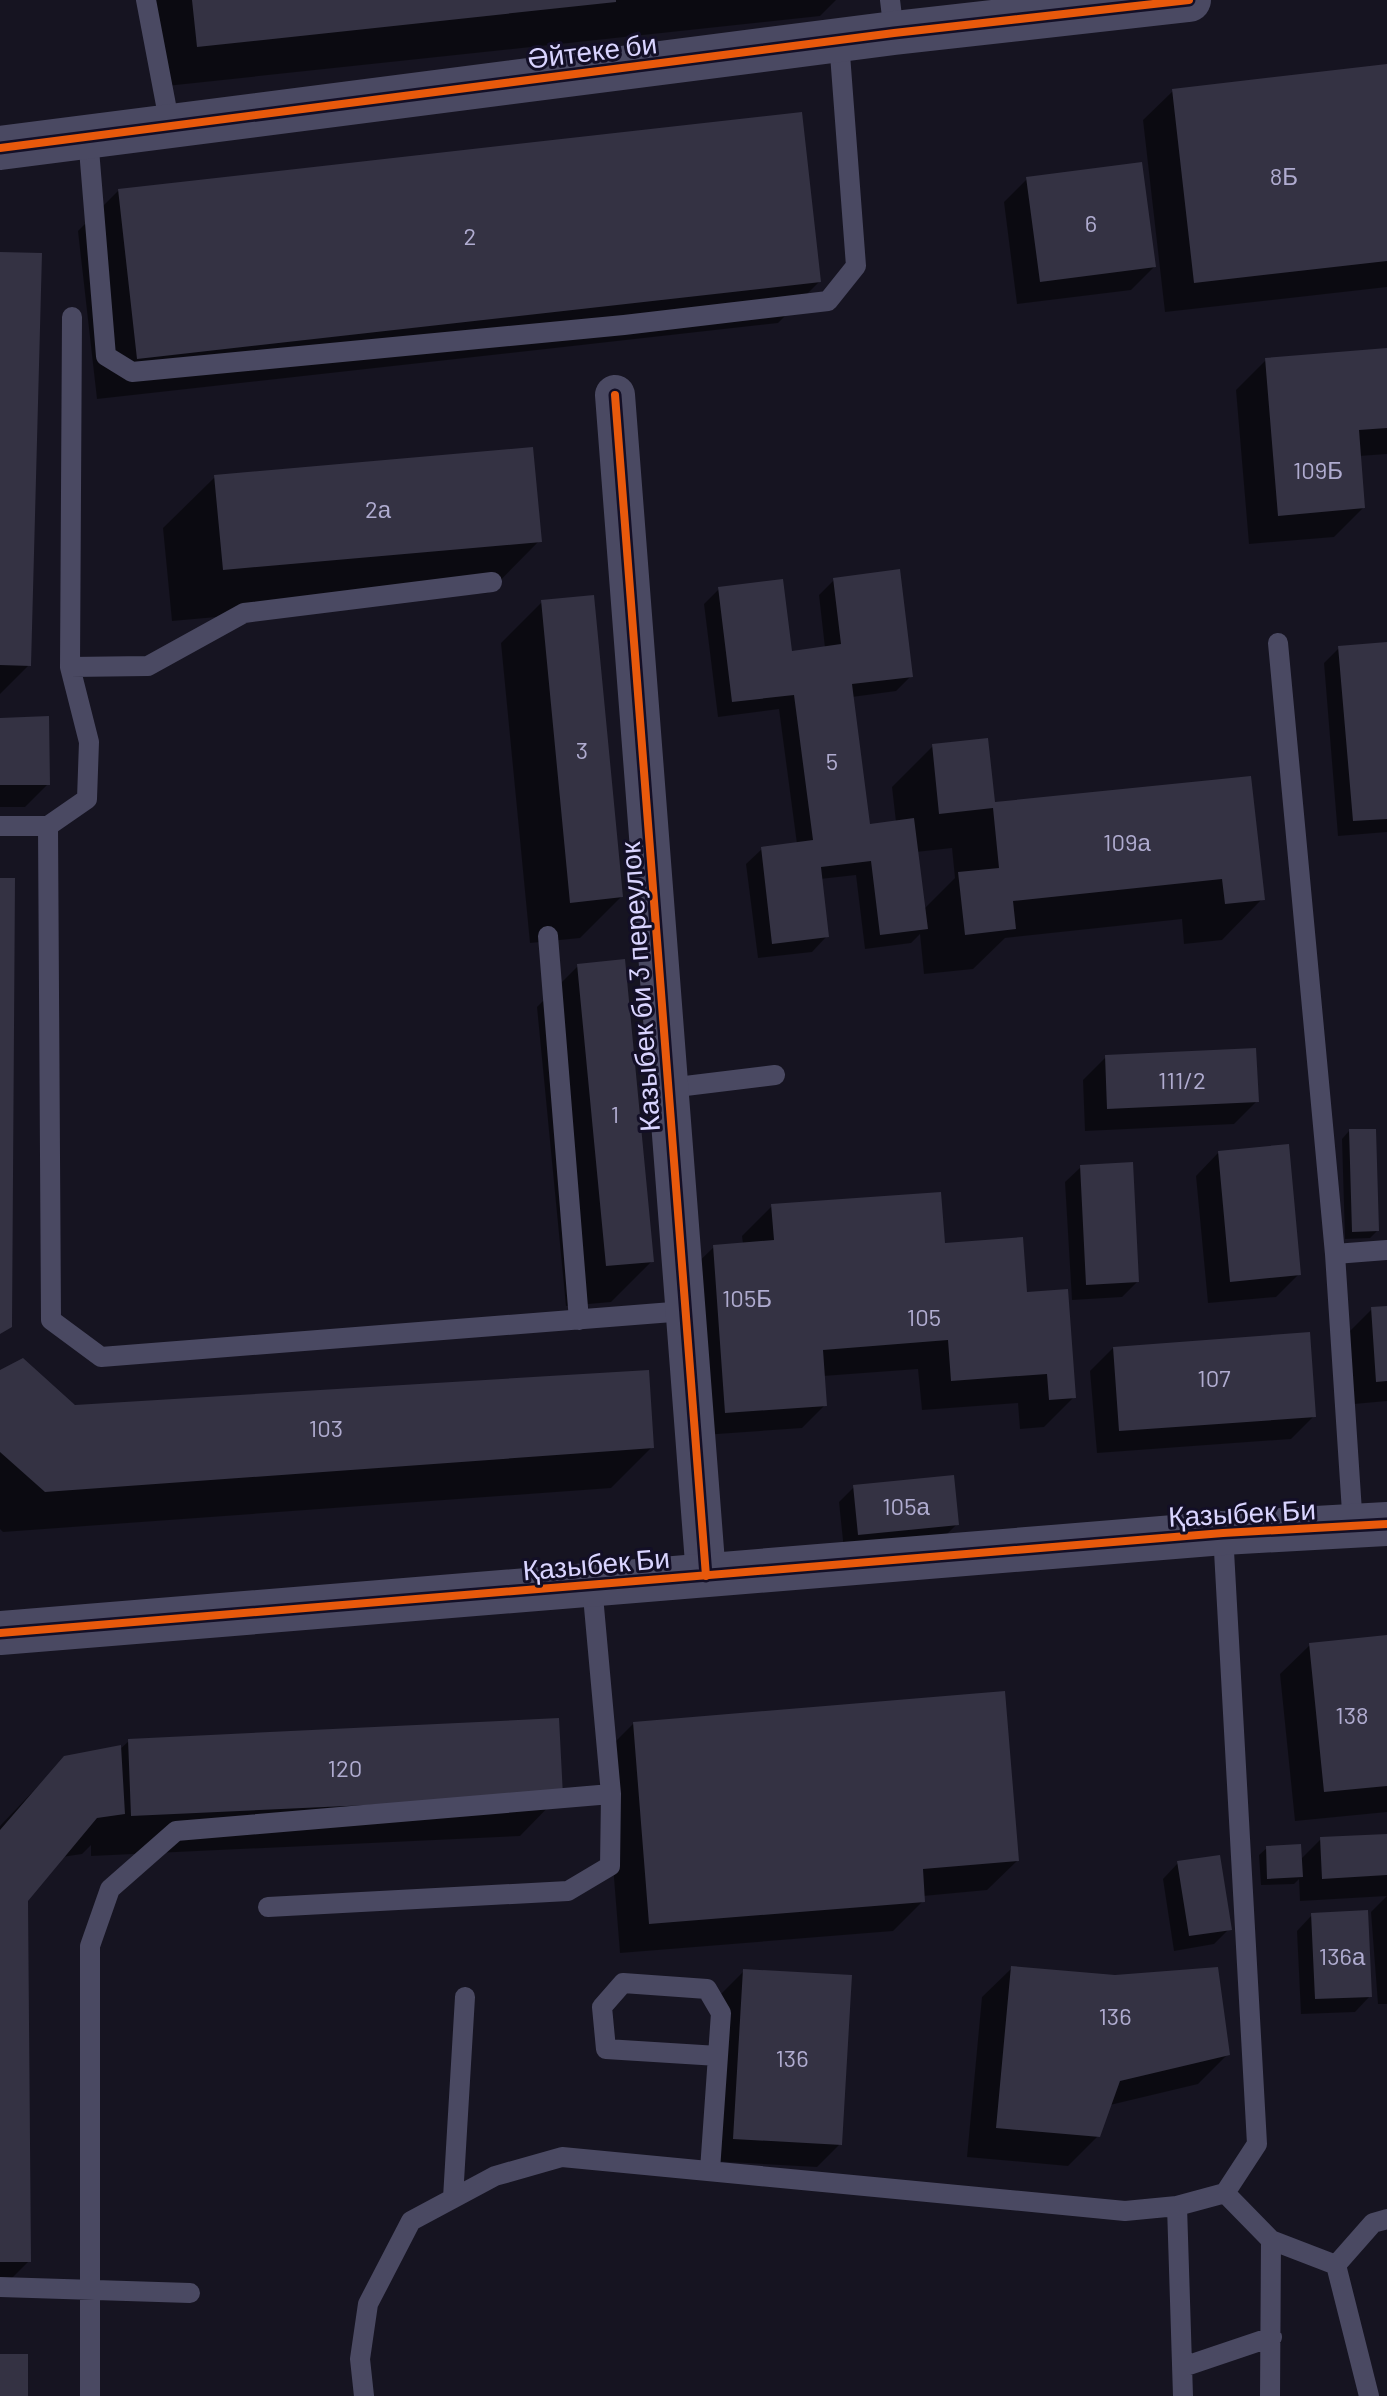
<svg xmlns="http://www.w3.org/2000/svg" width="1387" height="2396" viewBox="0 0 1387 2396" font-family="Barlow,sans-serif">
<rect width="100%" height="100%" fill="#161421"/>
<path fill="#0007" fill-rule="evenodd" d="M 147,0 L 836,0 L 820,16 L 157,87 Z
M 1387,66 L 1387,287 L 1165,312 L 1143,120 L 1173,91 Z
M 1027,179 L 1154,267 L 1131,290 L 1017,304 L 1004,202 Z
M 119,190 L 819,282 L 778,323 L 97,399 L 78,231 Z
M 0,254 L 29,665 L 0,694 Z
M 1387,350 L 1387,454 L 1359,456 L 1363,508 L 1334,537 L 1249,544 L 1236,390 L 1266,360 Z
M 215,477 L 539,541 L 488,593 L 172,621 L 163,528 Z
M 834,580 L 911,676 L 896,691 L 852,697 L 868,826 L 896,822 L 892,787 L 933,746 L 993,805 L 1250,778 L 1262,899 L 1222,940 L 1184,944 L 1182,919 L 1005,938 L 973,969 L 924,974 L 920,934 L 911,943 L 865,949 L 856,875 L 820,879 L 827,936 L 812,952 L 758,958 L 746,864 L 762,849 L 797,844 L 779,709 L 718,717 L 704,604 L 719,589 L 790,653 L 825,648 L 819,595 ZM 952,848 L 955,878 L 924,909 L 916,852 Z
M 542,602 L 621,897 L 580,938 L 530,943 L 501,643 Z
M 1387,644 L 1387,832 L 1338,836 L 1324,663 L 1339,648 Z
M 0,720 L 48,784 L 25,807 L 0,807 Z
M 578,966 L 652,1261 L 611,1302 L 566,1306 L 537,1007 Z
M 1106,1057 L 1257,1101 L 1234,1124 L 1085,1131 L 1083,1080 Z
M 1349,1131 L 1377,1231 L 1370,1238 L 1345,1239 L 1342,1139 Z
M 1218,1153 L 1299,1274 L 1276,1297 L 1208,1303 L 1196,1176 Z
M 1081,1167 L 1137,1282 L 1122,1297 L 1072,1300 L 1065,1182 Z
M 772,1206 L 943,1245 L 1025,1294 L 1074,1397 L 1044,1427 L 1020,1429 L 1018,1403 L 922,1410 L 918,1369 L 823,1376 L 825,1405 L 802,1428 L 703,1435 L 691,1269 L 714,1247 L 743,1244 L 742,1236 Z
M 1387,1308 L 1387,1401 L 1354,1404 L 1349,1332 L 1372,1309 Z
M 1113,1348 L 1314,1416 L 1291,1439 L 1097,1453 L 1090,1371 Z
M 0,1373 L 75,1407 L 652,1447 L 611,1488 L 3,1532 L 0,1529 Z
M 854,1487 L 957,1524 L 942,1539 L 844,1550 L 839,1502 Z
M 1387,1637 L 1387,1812 L 1295,1821 L 1280,1674 L 1310,1645 Z
M 633,1724 L 1017,1861 L 987,1890 L 923,1896 L 923,1901 L 893,1931 L 620,1953 L 604,1753 Z
M 129,1741 L 560,1795 L 520,1836 L 91,1856 L 91,1845 L 82,1854 L 62,1857 L 26,1900 L 29,2261 L 0,2290 L 0,1826 L 65,1758 L 119,1750 Z
M 1387,1836 L 1387,2004 L 1378,2004 L 1371,1912 L 1387,1896 L 1300,1901 L 1299,1879 L 1294,1884 L 1261,1885 L 1259,1855 L 1267,1848 L 1300,1860 L 1321,1839 Z
M 1178,1863 L 1229,1929 L 1214,1944 L 1174,1951 L 1163,1879 Z
M 1312,1915 L 1370,1996 L 1355,2012 L 1301,2014 L 1297,1931 Z
M 1012,1968 L 1228,2054 L 1198,2084 L 1110,2105 L 1098,2136 L 1068,2166 L 967,2157 L 982,1997 Z
M 744,1971 L 840,2144 L 817,2167 L 711,2161 L 721,1994 Z"/>
<path fill="#343243" d="M 192,0 L 616,0 L 616,2 L 197,47 Z
M 1387,64 L 1387,261 L 1194,283 L 1172,89 Z
M 802,112 L 821,282 L 137,359 L 118,189 Z
M 1142,162 L 1156,267 L 1040,282 L 1026,177 Z
M 0,252 L 42,253 L 31,666 L 0,665 Z
M 1387,348 L 1387,428 L 1359,430 L 1365,508 L 1278,516 L 1265,358 Z
M 533,447 L 542,542 L 223,570 L 214,475 Z
M 900,569 L 913,677 L 852,684 L 870,824 L 914,818 L 928,929 L 880,935 L 871,861 L 821,867 L 829,937 L 772,944 L 761,847 L 813,840 L 794,695 L 732,702 L 718,587 L 783,579 L 792,651 L 841,644 L 833,578 Z
M 594,595 L 623,897 L 570,903 L 541,600 Z
M 1387,642 L 1387,819 L 1353,821 L 1338,646 Z
M 49,716 L 50,785 L 0,785 L 0,718 Z
M 988,738 L 995,802 L 1251,776 L 1265,900 L 1225,904 L 1222,879 L 1013,901 L 1016,929 L 965,935 L 958,872 L 999,868 L 993,808 L 939,814 L 932,744 Z
M 0,878 L 15,878 L 12,1327 L 0,1334 Z
M 625,959 L 654,1262 L 606,1266 L 577,964 Z
M 1256,1048 L 1259,1102 L 1107,1109 L 1105,1055 Z
M 1349,1129 L 1376,1129 L 1379,1231 L 1352,1232 Z
M 1289,1144 L 1301,1275 L 1230,1282 L 1218,1151 Z
M 1133,1162 L 1139,1282 L 1086,1285 L 1080,1165 Z
M 941,1192 L 945,1243 L 1023,1237 L 1027,1292 L 1068,1289 L 1076,1398 L 1049,1400 L 1047,1374 L 951,1381 L 948,1340 L 823,1350 L 827,1406 L 725,1413 L 713,1245 L 774,1240 L 771,1204 Z
M 1387,1306 L 1387,1381 L 1376,1382 L 1371,1307 Z
M 1310,1332 L 1316,1417 L 1119,1431 L 1113,1347 Z
M 23,1358 L 75,1405 L 649,1370 L 654,1448 L 45,1492 L 0,1452 L 0,1370 Z
M 954,1475 L 959,1525 L 858,1535 L 853,1485 Z
M 1387,1635 L 1387,1786 L 1324,1792 L 1309,1643 Z
M 1005,1691 L 1019,1861 L 923,1869 L 925,1902 L 649,1924 L 633,1722 Z
M 559,1718 L 563,1796 L 131,1816 L 128,1739 Z
M 121,1745 L 125,1814 L 97,1818 L 28,1901 L 31,2262 L 0,2262 L 0,1830 L 64,1756 Z
M 1387,1834 L 1387,1875 L 1322,1879 L 1320,1837 Z
M 1301,1844 L 1303,1877 L 1267,1879 L 1266,1846 Z
M 1220,1855 L 1232,1930 L 1189,1936 L 1177,1861 Z
M 1368,1910 L 1372,1997 L 1315,1999 L 1311,1913 Z
M 1011,1966 L 1115,1975 L 1218,1967 L 1230,2055 L 1120,2081 L 1100,2137 L 996,2128 Z
M 743,1969 L 852,1975 L 842,2145 L 733,2139 Z
M 0,2354 L 28,2354 L 28,2396 L 0,2396 Z"/>
<g fill="none" stroke-linecap="round" stroke-linejoin="round">
<path stroke="#4a4962" stroke-width="20" d="M 146,0 L 170,126
M 890,0 L 894,33
M 88,137 L 106,356 L 132,372 L 624,325 L 828,301 L 856,266 L 839,41
M 72,317 L 70,667 L 89,742 L 87,799 L 48,826 L 51,1320 L 101,1357 L 685,1311
M 1278,643 L 1335,1254 L 1353,1527
M 70,667 L 148,666 L 244,613 L 492,582
M 0,826 L 48,826
M 548,936 L 579,1320
M 669,1088 L 775,1075
M 1335,1254 L 1387,1250
M 268,1907 L 568,1891 L 610,1866 L 611,1794 L 592,1585
M 710,2170 L 721,2013 L 707,1989 L 623,1983 L 602,2007 L 606,2049 L 718,2056
M 1225,2193 L 1271,2240 L 1336,2265
M 453,2198 L 465,1997
M 1177,2206 L 1183,2396
M 0,2287 L 190,2293
M 1183,2367 L 1272,2337
M 90,2396 L 90,1946 L 110,1889 L 176,1831 L 611,1794
M 364,2396 L 360,2359 L 368,2304 L 411,2221 L 495,2176 L 562,2157 L 1125,2211 L 1177,2206 L 1225,2193 L 1257,2144 L 1223,1533
M 1270,2396 L 1271,2240
M 1369,2396 L 1336,2265 L 1373,2223 L 1387,2219"/>
<path stroke="#4a4962" stroke-width="40" d="M 615,395 L 706,1576"/>
<path stroke="#4a4962" stroke-width="44" d="M 0,148 L 894,33 L 1189,0
M 0,1633 L 1223,1533 L 1387,1524"/>
<g stroke="#130f26" stroke-width="13">
<path id="cycleway" d="M 0,148 L 894,33 L 1189,0
M 615,395 L 706,1576
M 0,1633 L 1223,1533 L 1387,1524"/>
</g>
<use href="#cycleway" stroke="#e8590c" stroke-width="8"/>
</g>
<g text-anchor="middle" dominant-baseline="central" stroke-width="6" stroke-linejoin="round" paint-order="stroke">
<g font-size="24" fill="#b0acd0">
<text x="1284" y="175">8Б</text>
<text x="1091" y="222">6</text>
<text x="470" y="235">2</text>
<text x="1318" y="469">109Б</text>
<text x="378" y="508">2а</text>
<text x="582" y="749">3</text>
<text x="832" y="760">5</text>
<text x="1127" y="841">109а</text>
<text x="1182" y="1079">111/2</text>
<text x="615" y="1113">1</text>
<text x="747" y="1297">105Б</text>
<text x="924" y="1316">105</text>
<text x="1214" y="1377">107</text>
<text x="326" y="1427">103</text>
<text x="906" y="1505">105а</text>
<text x="1352" y="1714">138</text>
<text x="345" y="1767">120</text>
<text x="1342" y="1955">136а</text>
<text x="1115" y="2015">136</text>
<text x="792" y="2057">136</text>
</g>
<g font-size="28" fill="#d9d4ff" stroke="#130f26">
<text transform="translate(592 50) rotate(-7)">Әйтеке би</text>
<text transform="translate(639 987) rotate(-94)">Казыбек би 3 переулок</text>
<text transform="translate(1242 1512) rotate(-3)">Қазыбек Би</text>
<text transform="translate(596 1563) rotate(-5)">Қазыбек Би</text>
</g>
</g>
</svg>
